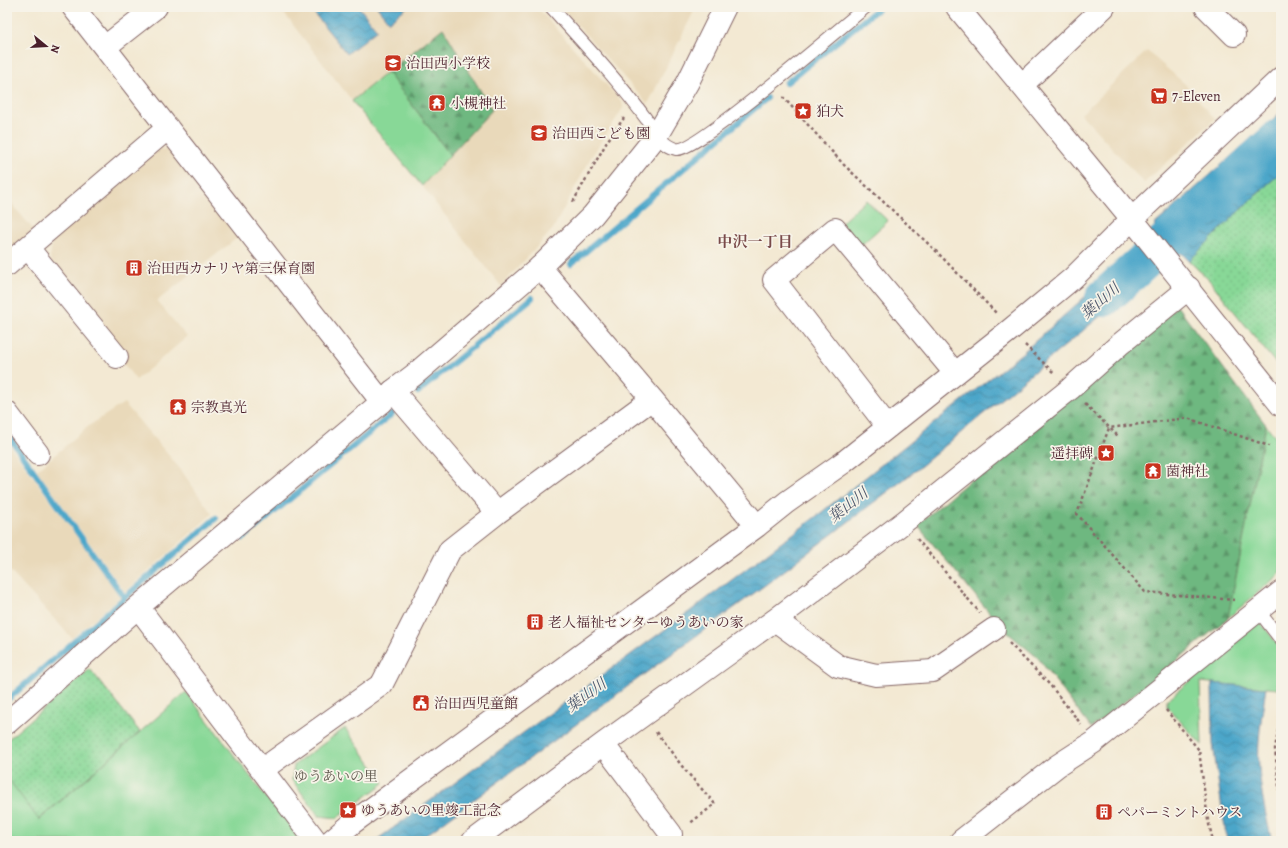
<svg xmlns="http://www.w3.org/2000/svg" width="1288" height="848" viewBox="0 0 1288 848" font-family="Alegreya,'Noto Serif JP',serif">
<defs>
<pattern id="grass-dots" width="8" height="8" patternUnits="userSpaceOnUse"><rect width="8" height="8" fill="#88d897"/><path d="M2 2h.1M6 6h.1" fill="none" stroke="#77b982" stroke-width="1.8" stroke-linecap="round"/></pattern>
<pattern id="forest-firs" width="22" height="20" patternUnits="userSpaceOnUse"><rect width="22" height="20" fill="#6eb880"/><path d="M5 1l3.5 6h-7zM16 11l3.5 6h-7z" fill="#5c9569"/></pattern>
<pattern id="water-waves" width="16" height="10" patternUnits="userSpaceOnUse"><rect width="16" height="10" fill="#4ba6c9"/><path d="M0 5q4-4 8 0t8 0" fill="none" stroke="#4087a3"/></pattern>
</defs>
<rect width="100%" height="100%" fill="#f7f3e8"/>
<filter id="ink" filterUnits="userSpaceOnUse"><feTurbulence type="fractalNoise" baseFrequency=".025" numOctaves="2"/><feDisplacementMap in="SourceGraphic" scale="8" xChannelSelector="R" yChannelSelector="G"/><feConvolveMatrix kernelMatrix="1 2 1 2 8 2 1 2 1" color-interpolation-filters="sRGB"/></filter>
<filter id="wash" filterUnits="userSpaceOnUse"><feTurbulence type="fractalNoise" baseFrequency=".012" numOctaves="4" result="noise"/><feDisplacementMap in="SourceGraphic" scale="16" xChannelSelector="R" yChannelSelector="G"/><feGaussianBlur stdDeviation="0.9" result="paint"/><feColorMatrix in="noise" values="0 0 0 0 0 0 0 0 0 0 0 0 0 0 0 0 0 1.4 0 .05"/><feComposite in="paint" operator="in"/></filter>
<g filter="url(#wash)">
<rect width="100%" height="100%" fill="#f3e9d3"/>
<path fill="#e9d9ba" d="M 279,7 L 537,7 L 622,102 L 623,108 L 590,159 L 553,229 L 501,286 L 422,186 L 350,98 Z
M 561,7 L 696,7 L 648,104 Z
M 1147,51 L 1185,84 L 1215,119 L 1144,183 L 1081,114 Z
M 160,149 L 171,150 L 237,235 L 237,238 L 157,301 L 187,337 L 136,380 L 120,359 L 50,259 L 52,242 Z
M 7,196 L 16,209 L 34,230 L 7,253 Z
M 124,403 L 181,470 L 212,514 L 125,592 L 37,470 L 90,425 Z
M 7,442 L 121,596 L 72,638 L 7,568 Z"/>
<path fill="url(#grass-dots)" stroke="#697c61" d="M 1281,172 L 1281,370 L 1210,281 L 1189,261 L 1241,209 Z
M 90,669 L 140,732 L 38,820 L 7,778 L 7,740 Z"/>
<path fill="url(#forest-firs)" stroke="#5c6c56" d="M 443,28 L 492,110 L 450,155 L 387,72 Z
M 1177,306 L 1266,425 L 1228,618 L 1170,666 L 1091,728 L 1038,658 L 1002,628 L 917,525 Z"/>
<path fill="#88d897" stroke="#697c61" d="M 387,72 L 450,155 L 422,186 L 352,101 Z
M 866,200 L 888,221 L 860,246 L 841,223 Z
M 1266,425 L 1281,444 L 1281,573 L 1228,618 Z
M 1260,622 L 1279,646 L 1278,689 L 1200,682 L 1202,745 L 1167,707 L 1167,700 Z
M 186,692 L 275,809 C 288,818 299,824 301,841 L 7,841 L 7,777 L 39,820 Z
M 345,728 L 384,783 L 337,818 L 319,816 L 292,780 L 294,765 Z"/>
<path fill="url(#water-waves)" stroke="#4a627a" d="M 309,7 L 359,7 L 377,30 L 347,54 Z
M 377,7 L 407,7 L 389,22 Z
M 1281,112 L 1281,172 L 1241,209 L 1189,261 L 1154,225 Z
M 1134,253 L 1152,273 L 915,471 L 772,580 L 418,841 L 375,841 L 689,612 L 818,515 L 1022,353 Z
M 1212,683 L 1266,688 C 1262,714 1257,741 1259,768 C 1261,792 1266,817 1272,841 L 1227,841 L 1222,809 L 1213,744 Z"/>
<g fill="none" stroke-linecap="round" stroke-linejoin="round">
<path stroke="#4ba6c9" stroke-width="6" d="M 786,83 L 880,7
M 571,264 L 767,98
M 418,392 L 532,298
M 7,434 L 124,597
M 243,538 L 392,414
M 7,700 L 216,518"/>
<path stroke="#4ba6c9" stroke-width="38" d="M 1104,298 L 1281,136"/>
</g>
</g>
<g filter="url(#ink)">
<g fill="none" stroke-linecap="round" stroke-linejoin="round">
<g stroke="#856666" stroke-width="14">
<path id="service" d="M 551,7 C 584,44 618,80 647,120 C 655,131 661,145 676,149 C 694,154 842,26 866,7
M 1258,610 L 1281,640"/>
</g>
<g stroke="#856666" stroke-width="24">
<path id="minor" d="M 73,7 L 382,402
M 1206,7 L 1234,35
M 105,47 L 156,7
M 1022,85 L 1104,7
M 28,248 L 117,357
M 7,265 L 168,128
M 393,391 L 497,513
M 652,399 L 757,526
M 7,413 L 38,454
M 888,427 L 774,280 L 835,229 L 955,373
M 775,620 L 838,666 L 876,675 L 933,671 L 994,629
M 603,744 L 671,834
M 263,769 L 382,684 L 450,550 L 497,513 L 652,399 L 540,267
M 331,841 L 351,824 L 757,526 L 787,502 L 844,462 L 1010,330 L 1073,278 L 1132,219 L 1281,78
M 473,841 L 603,744 L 775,620 L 904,522 L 1070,389 L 1119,345 L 1189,288
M 961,841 L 1057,766 L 1094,742 L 1281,592"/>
</g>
<g stroke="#856666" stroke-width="24">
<path id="tertiary" d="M 957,7 L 1132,219 L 1281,405
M 138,607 L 316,841
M 7,723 L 138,607 L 382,402 L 393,391 L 414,375 L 540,267 L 593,215 L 657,135 L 688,82 L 725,7"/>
</g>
<path stroke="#856666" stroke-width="2.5" stroke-dasharray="3 3" stroke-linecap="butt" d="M 783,97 L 844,165 L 936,251 L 997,314
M 573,202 L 608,140 L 624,118
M 1025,345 L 1055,374
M 1085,404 L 1119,437
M 917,539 L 980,613
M 1235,600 L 1145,592 L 1077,514 L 1109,428 L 1187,418 L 1269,446
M 1009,643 L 1050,685 L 1081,724
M 1166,710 L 1199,750 L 1208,820 L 1213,841
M 1281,712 L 1275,749 L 1281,804
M 656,732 L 685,770 L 715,804 L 689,824"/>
<use href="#service" stroke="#fff" stroke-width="12"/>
<use href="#minor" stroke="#fff" stroke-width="22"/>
<use href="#tertiary" stroke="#fff" stroke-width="22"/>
</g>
</g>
<defs>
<g id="school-square" transform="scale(0.9)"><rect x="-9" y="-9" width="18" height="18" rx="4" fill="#c8321e" stroke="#f7f3e8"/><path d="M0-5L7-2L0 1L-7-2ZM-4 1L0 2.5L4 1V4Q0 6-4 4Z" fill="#fff"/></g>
<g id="supermarket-square" transform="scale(0.9)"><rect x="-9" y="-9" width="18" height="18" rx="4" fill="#c8321e" stroke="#f7f3e8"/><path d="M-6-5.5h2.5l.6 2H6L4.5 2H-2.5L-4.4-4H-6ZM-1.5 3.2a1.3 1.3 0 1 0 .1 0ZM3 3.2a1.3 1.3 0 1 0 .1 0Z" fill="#fff"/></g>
<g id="temple-square" transform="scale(0.9)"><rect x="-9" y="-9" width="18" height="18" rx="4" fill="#c8321e" stroke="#f7f3e8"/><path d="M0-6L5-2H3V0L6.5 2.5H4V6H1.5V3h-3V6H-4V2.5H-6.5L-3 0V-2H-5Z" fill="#fff"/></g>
<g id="sight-square" transform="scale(0.9)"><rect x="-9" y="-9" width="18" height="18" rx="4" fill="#c8321e" stroke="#f7f3e8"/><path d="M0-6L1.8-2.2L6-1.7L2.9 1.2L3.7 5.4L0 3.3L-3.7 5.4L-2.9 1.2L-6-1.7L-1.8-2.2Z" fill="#fff"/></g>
<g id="building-square" transform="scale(0.9)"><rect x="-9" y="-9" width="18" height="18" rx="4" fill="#c8321e" stroke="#f7f3e8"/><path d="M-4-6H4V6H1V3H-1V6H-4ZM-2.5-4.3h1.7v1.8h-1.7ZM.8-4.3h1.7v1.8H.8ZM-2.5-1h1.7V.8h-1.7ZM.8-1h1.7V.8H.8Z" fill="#fff"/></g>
<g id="civic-square" transform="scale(0.9)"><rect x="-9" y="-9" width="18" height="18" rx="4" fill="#c8321e" stroke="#f7f3e8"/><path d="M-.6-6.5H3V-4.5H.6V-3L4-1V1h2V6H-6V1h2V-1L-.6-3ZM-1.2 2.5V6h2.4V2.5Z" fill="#fff"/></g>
</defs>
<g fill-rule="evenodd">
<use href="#school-square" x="393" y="63"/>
<use href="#supermarket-square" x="1159" y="96"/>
<use href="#temple-square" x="437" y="103"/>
<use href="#sight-square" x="803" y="111"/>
<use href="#school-square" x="539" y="133"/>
<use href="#building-square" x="134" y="268"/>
<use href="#temple-square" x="178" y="407"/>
<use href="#sight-square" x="1106" y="453"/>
<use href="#temple-square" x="1153" y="471"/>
<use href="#building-square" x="535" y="622"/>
<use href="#civic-square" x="421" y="703"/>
<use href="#sight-square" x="348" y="810"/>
<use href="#building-square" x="1104" y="812"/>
</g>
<g text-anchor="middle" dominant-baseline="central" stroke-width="3.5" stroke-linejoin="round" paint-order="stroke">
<g font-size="14" fill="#4a1f2b" stroke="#f7f3e8" text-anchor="start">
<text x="406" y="63">治田西小学校</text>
<text x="1172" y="96">7-Eleven</text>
<text x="450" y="103">小槻神社</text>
<text x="816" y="111">狛犬</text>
<text x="552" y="133">治田西こども園</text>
<text x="147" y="268">治田西カナリヤ第三保育園</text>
<text x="191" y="407">宗教真光</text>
<text x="1093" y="453" text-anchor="end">遥拝碑</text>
<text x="1166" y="471">菌神社</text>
<text x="548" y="622">老人福祉センターゆうあいの家</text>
<text x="434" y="703">治田西児童館</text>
<text x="361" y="810">ゆうあいの里竣工記念</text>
<text x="1117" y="812">ペパーミントハウス</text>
</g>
<g font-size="14" fill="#5d564b" stroke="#f7f3e8">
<text x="336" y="776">ゆうあいの里</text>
</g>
<g font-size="15" font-weight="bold" fill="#794a4a" stroke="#f7f3e8">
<text x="755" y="242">中沢一丁目</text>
</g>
<g font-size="15" font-style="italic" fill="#4a556a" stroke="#f7f3e8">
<text transform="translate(1100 301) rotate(-41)">葉山川</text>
<text transform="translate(848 505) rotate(-38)">葉山川</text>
<text transform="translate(586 695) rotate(-36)">葉山川</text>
</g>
</g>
<rect width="1288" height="848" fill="none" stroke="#f7f3e8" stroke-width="24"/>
<g transform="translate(46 46) rotate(108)" stroke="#f7f3e8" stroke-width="3" paint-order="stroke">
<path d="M0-3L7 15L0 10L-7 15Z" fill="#4a1f2b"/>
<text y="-6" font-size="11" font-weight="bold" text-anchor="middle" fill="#4a1f2b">N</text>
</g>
</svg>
